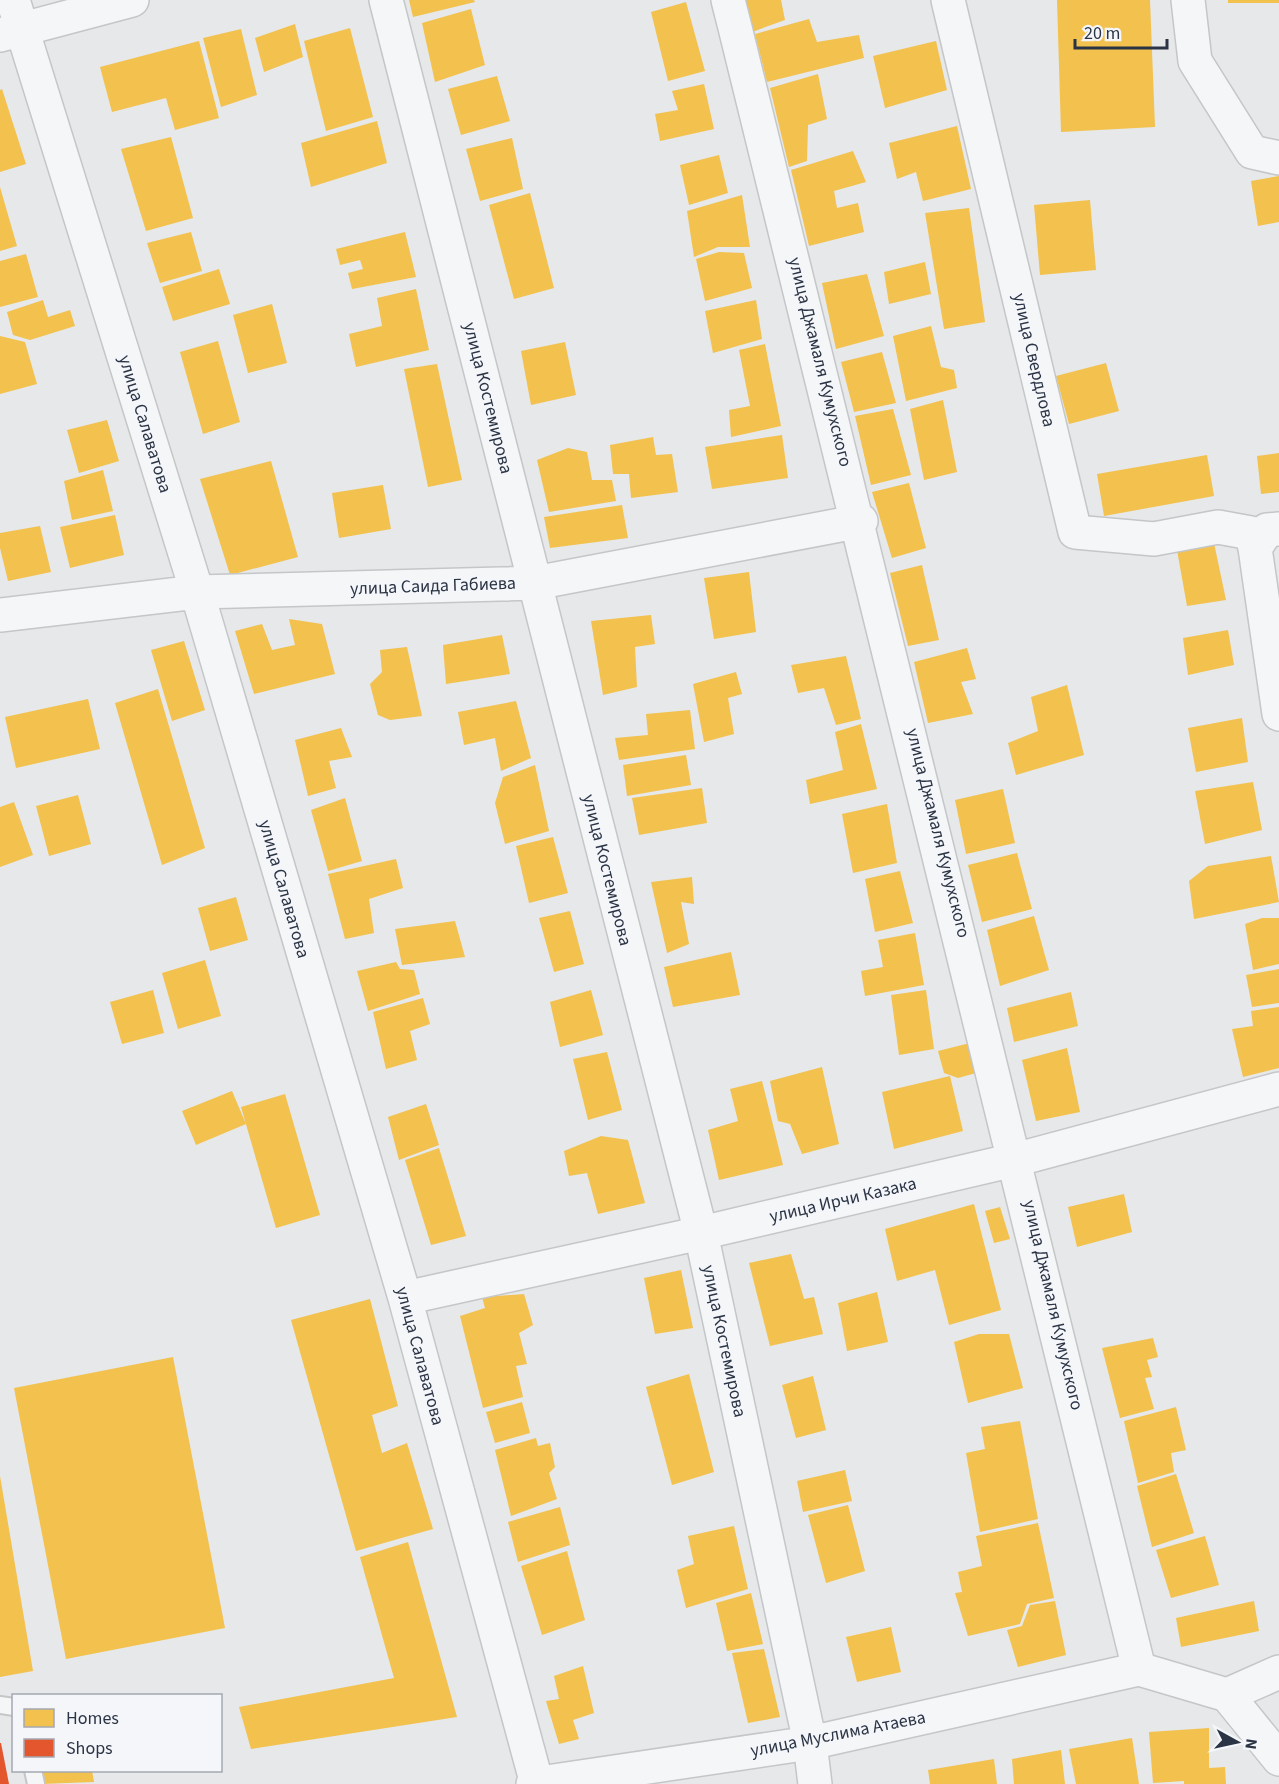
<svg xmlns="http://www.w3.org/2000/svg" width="1279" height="1784" viewBox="0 0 1279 1784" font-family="'Source Sans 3',sans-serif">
<rect width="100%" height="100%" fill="#e6e8ea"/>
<path fill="#f2c14e" d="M 409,0 L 474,0 L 475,2 L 413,17 Z
M 742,0 L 781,0 L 785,20 L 752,32 Z
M 1057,0 L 1150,0 L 1155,127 L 1061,132 Z
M 1228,0 L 1279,0 L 1279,3 L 1228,3 Z
M 686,2 L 705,71 L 668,81 L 651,12 Z
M 471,9 L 485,65 L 435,82 L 422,23 Z
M 809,19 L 817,42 L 859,35 L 864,58 L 767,82 L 755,34 Z
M 295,24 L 303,57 L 264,72 L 255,38 Z
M 350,28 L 373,117 L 326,131 L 304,41 Z
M 241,29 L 257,95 L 221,107 L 203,38 Z
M 199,41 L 219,118 L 175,130 L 166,98 L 112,112 L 100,67 Z
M 936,41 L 947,90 L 885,108 L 873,56 Z
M 818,74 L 827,119 L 808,125 L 807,161 L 789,167 L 770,88 Z
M 497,76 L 510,121 L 461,135 L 448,89 Z
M 704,84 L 714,129 L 660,141 L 655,114 L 678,110 L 672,91 Z
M 2,89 L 26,164 L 0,172 L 0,90 Z
M 377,121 L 387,163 L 311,187 L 301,143 Z
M 957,126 L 971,189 L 923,201 L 916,172 L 897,179 L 889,143 Z
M 171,137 L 193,218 L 146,231 L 121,149 Z
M 512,138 L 523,189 L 480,201 L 466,149 Z
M 853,151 L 866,182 L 834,191 L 837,208 L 858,203 L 864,232 L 809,246 L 791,170 Z
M 719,155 L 728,193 L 689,205 L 680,165 Z
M 1279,176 L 1279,222 L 1258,226 L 1251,181 Z
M 0,187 L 17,246 L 0,251 Z
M 530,193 L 554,288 L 514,299 L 489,205 Z
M 742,195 L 750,247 L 718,247 L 694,257 L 687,211 Z
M 1090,200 L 1096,270 L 1040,275 L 1034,205 Z
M 969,208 L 985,322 L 944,329 L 925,213 Z
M 191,232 L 202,271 L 160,283 L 147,243 Z
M 405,232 L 416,277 L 352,289 L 348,273 L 363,269 L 360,260 L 340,265 L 336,249 Z
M 719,252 L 744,253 L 752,288 L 705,301 L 696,259 Z
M 26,254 L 38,297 L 0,307 L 0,261 Z
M 925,262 L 931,294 L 889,304 L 884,272 Z
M 219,269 L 230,304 L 173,321 L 162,287 Z
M 867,274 L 884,336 L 836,349 L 822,283 Z
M 416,289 L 429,350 L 356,367 L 349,334 L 382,326 L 377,298 Z
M 43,300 L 48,317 L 70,310 L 75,326 L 30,340 L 13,335 L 7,312 Z
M 756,300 L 762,339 L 713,353 L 705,311 Z
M 272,304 L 287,363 L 248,373 L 233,315 Z
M 931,326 L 941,367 L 954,370 L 957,388 L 906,401 L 893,336 Z
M 0,336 L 25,342 L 37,384 L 0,394 Z
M 218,341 L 240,422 L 203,434 L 180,352 Z
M 565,342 L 576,395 L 531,405 L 521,351 Z
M 765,344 L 781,426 L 731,437 L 729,410 L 750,406 L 739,350 Z
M 882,352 L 896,403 L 854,412 L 841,362 Z
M 1106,363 L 1119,411 L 1069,424 L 1056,376 Z
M 437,364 L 462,480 L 428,487 L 404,369 Z
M 943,400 L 957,472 L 924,480 L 910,409 Z
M 893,409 L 911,475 L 871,485 L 855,416 Z
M 107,420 L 119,461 L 79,473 L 67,430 Z
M 782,435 L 788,478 L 712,489 L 705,447 Z
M 653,437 L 656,455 L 672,454 L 678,492 L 631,498 L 629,474 L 613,474 L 610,445 Z
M 568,448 L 587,452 L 592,480 L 612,480 L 616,501 L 549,512 L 537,460 Z
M 1279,453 L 1279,492 L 1261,494 L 1257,456 Z
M 1207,455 L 1214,496 L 1104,516 L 1097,474 Z
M 271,461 L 298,557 L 230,575 L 200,479 Z
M 103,470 L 113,511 L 72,520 L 64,481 Z
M 909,483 L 926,548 L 892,558 L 872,492 Z
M 383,485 L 391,529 L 339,538 L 332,493 Z
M 622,505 L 628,538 L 550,548 L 544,517 Z
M 115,515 L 124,555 L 70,568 L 60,527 Z
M 40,526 L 51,572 L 8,581 L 0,548 L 0,533 Z
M 1214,543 L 1226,600 L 1187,606 L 1177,550 Z
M 922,565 L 939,640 L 908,646 L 890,573 Z
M 749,572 L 756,632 L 714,639 L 704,578 Z
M 651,615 L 655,644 L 635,647 L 637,687 L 603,695 L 591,621 Z
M 289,619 L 322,624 L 335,674 L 254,694 L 235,631 L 262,624 L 272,650 L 295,645 Z
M 1228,630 L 1234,665 L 1188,675 L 1183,638 Z
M 502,635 L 510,674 L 446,684 L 443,645 Z
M 184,641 L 205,710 L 172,721 L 151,650 Z
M 407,647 L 422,716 L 390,720 L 378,715 L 370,684 L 382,672 L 380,650 Z
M 967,648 L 976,679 L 961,682 L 973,714 L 928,723 L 914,662 Z
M 846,656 L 861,719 L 836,725 L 824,688 L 798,693 L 791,665 Z
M 736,672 L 742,694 L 728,698 L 734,734 L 704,742 L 693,684 Z
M 1067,685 L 1084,755 L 1016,775 L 1008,743 L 1038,731 L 1031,697 Z
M 158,689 L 205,848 L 162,865 L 115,703 Z
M 88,699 L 100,749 L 16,768 L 5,717 Z
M 516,701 L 531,758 L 501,771 L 495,738 L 464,745 L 458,712 Z
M 690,710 L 695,749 L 619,760 L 615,738 L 648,735 L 646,714 Z
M 1242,718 L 1248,762 L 1196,772 L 1188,728 Z
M 861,724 L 877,789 L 810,804 L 806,780 L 843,770 L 835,732 Z
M 341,728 L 352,757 L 329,761 L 336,788 L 308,796 L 295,740 Z
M 686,755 L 691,785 L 627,796 L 623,765 Z
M 535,765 L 549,831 L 505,844 L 495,803 L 503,777 Z
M 1253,782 L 1262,830 L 1205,844 L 1195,791 Z
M 702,788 L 707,823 L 639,835 L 632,798 Z
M 1003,789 L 1015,843 L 966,854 L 955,800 Z
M 78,795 L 91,844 L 49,856 L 36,806 Z
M 345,798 L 362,861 L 328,871 L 311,810 Z
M 14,802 L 33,855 L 0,867 L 0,807 Z
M 887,804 L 897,863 L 853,873 L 842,814 Z
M 553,837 L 568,893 L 529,903 L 516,846 Z
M 1017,853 L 1032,909 L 982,922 L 968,865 Z
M 1271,856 L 1279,902 L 1194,919 L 1189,881 L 1208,866 Z
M 396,859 L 403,888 L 369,899 L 374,933 L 345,939 L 328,874 Z
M 900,871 L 913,923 L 875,932 L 865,879 Z
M 692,877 L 694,904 L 681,902 L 689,944 L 667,953 L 651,882 Z
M 236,897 L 248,940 L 210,951 L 198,908 Z
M 570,911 L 584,964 L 554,972 L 539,918 Z
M 1034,916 L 1049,970 L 1000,986 L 987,930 Z
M 1262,918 L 1279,918 L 1279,964 L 1253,970 L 1245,924 Z
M 455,921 L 465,957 L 402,965 L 395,929 Z
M 915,933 L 924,985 L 865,996 L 861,971 L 883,967 L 878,940 Z
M 731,952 L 740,995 L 673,1007 L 664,967 Z
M 205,960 L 221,1016 L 178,1029 L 162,973 Z
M 396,962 L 400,969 L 414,970 L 420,994 L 368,1011 L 357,971 Z
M 1279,969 L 1279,1003 L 1252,1007 L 1246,975 Z
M 153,990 L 164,1033 L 122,1044 L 110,1002 Z
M 591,990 L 603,1035 L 560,1047 L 550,1002 Z
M 926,990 L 934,1049 L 899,1055 L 891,995 Z
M 1071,992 L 1078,1026 L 1014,1042 L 1007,1008 Z
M 423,998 L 430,1024 L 410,1031 L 417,1060 L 386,1069 L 373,1012 Z
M 1279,1007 L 1279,1068 L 1243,1077 L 1232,1029 L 1253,1026 L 1251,1011 Z
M 970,1043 L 976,1073 L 958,1078 L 944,1073 L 938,1051 Z
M 1067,1048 L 1080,1112 L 1036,1121 L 1022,1060 Z
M 607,1052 L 622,1110 L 588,1120 L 573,1059 Z
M 822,1067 L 839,1144 L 802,1154 L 790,1124 L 778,1121 L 770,1081 Z
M 950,1076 L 963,1131 L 894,1149 L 882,1092 Z
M 762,1081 L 783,1165 L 719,1180 L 708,1130 L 738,1121 L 730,1089 Z
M 232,1091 L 246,1124 L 196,1145 L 182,1111 Z
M 285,1094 L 320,1215 L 276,1228 L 241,1107 Z
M 426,1104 L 439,1145 L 399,1160 L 388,1117 Z
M 601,1136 L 628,1140 L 645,1203 L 598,1214 L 587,1173 L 569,1176 L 564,1151 Z
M 439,1148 L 466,1236 L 431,1245 L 405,1160 Z
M 1124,1194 L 1132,1232 L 1077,1247 L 1068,1207 Z
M 974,1204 L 1001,1310 L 949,1325 L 935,1270 L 897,1281 L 885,1229 Z
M 1000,1207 L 1010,1239 L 994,1243 L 985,1211 Z
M 791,1254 L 804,1299 L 814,1297 L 823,1334 L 770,1346 L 749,1263 Z
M 681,1270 L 693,1328 L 655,1334 L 644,1278 Z
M 877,1292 L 888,1342 L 847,1351 L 838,1303 Z
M 524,1294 L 533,1325 L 519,1333 L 527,1364 L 516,1366 L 523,1397 L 483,1408 L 460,1316 L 485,1308 L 482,1297 Z
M 370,1299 L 398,1406 L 372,1415 L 382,1453 L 407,1443 L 433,1529 L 356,1551 L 291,1320 Z
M 979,1334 L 1009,1334 L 1023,1388 L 968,1403 L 954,1342 Z
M 1153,1338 L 1158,1357 L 1147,1360 L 1152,1377 L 1145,1378 L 1154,1409 L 1120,1418 L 1102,1348 Z
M 173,1357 L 225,1628 L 66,1659 L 14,1388 Z
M 689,1374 L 714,1472 L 672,1485 L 646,1387 Z
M 813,1376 L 826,1430 L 796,1438 L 782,1385 Z
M 522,1402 L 530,1433 L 495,1443 L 486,1412 Z
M 1176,1407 L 1186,1450 L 1171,1453 L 1174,1472 L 1138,1483 L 1124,1421 Z
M 1020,1421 L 1038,1519 L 980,1532 L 966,1453 L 985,1449 L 981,1427 Z
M 536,1438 L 538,1446 L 550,1443 L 555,1467 L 549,1473 L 557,1499 L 511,1516 L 495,1450 Z
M 845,1470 L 852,1501 L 803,1512 L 797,1481 Z
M 1176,1474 L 1194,1533 L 1152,1547 L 1137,1486 Z
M 0,1476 L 33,1671 L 0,1677 Z
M 848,1505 L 865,1571 L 826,1583 L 808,1515 Z
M 560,1507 L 570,1545 L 518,1562 L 508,1522 Z
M 1038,1523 L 1054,1598 L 1027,1604 L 1020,1624 L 968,1636 L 955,1593 L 962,1592 L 958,1572 L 982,1566 L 976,1536 Z
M 734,1526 L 748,1589 L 686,1608 L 677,1570 L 694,1564 L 688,1536 Z
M 1205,1536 L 1219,1585 L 1171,1598 L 1156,1550 Z
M 408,1542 L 457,1717 L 251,1749 L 239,1707 L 394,1678 L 360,1557 Z
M 567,1551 L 585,1620 L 542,1635 L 521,1566 Z
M 751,1593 L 763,1644 L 727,1651 L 716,1603 Z
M 1055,1601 L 1066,1655 L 1018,1667 L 1007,1630 L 1022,1626 L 1030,1605 Z
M 1254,1601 L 1259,1631 L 1181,1647 L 1176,1618 Z
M 891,1627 L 901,1672 L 857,1682 L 846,1637 Z
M 764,1649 L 780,1717 L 748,1723 L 732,1653 Z
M 583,1666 L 594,1713 L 573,1720 L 579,1739 L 559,1744 L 546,1701 L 559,1699 L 554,1676 Z
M 1209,1728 L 1209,1768 L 1225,1767 L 1226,1784 L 1184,1784 L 1184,1781 L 1153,1783 L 1149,1732 Z
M 1132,1738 L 1139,1784 L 1076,1784 L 1069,1749 Z
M 1061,1750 L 1065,1784 L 1014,1784 L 1012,1759 Z
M 994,1759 L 997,1784 L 930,1784 L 928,1770 Z
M 40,1770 L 92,1770 L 94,1782 L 41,1784 Z"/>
<path fill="#e4572e" d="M 0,1743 L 1,1743 L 9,1784 L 0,1784 Z"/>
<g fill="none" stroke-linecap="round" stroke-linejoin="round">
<g stroke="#c4c6c8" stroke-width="20">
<path id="service" d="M 0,1705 L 14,1707
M 33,1770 L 36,1784"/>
</g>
<g stroke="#c4c6c8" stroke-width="36">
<path id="minor" d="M 13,0 L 197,592 L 405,1298 L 537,1784
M 386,0 L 701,1233 L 810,1743 L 815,1784
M 728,0 C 869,555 1006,1111 1139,1669
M 948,0 L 1075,532 L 1154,539 L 1218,527 L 1251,533 L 1255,548
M 1188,0 L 1195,61 L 1252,152 L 1279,158
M 0,35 L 132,0
M 1279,529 L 1267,530 L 1255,548 L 1279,714
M 0,615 L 197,592 L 535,583 L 861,521
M 405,1298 L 701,1233 L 1018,1159 L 1279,1089
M 1227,1695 L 1279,1672
M 533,1784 L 810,1743 L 1139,1669 L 1227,1695 L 1279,1759"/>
</g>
<use href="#service" stroke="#f5f6f7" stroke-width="16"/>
<use href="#minor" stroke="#f5f6f7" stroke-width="33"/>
</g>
<g text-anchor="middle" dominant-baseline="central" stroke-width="6" stroke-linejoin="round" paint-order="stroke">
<g font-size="18" fill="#2b3445" stroke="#f4f6f9">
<text transform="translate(1034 360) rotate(77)">улица Свердлова</text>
<text transform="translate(820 362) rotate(76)">улица Джамаля Кумухского</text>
<text transform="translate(488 398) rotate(76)">улица Костемирова</text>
<text transform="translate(145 424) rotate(73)">улица Салаватова</text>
<text transform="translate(433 586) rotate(-2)">улица Саида Габиева</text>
<text transform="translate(938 833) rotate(76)">улица Джамаля Кумухского</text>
<text transform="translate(607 870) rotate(76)">улица Костемирова</text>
<text transform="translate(284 889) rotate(74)">улица Салаватова</text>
<text transform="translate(843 1200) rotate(-13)">улица Ирчи Казака</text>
<text transform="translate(1053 1305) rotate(77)">улица Джамаля Кумухского</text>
<text transform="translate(724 1341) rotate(78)">улица Костемирова</text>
<text transform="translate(420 1356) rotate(75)">улица Салаватова</text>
<text transform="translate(838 1734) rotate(-11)">улица Муслима Атаева</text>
</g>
</g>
<rect x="12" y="1694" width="210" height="78" fill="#f4f6f9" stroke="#a4a8b1" stroke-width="1.5"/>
<rect x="24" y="1709" width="30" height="18" fill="#f2c14e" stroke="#a4a8b1" stroke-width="1.5"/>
<text x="66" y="1724" font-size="18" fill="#2b3445">Homes</text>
<rect x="24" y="1739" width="30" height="18" fill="#e4572e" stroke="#a4a8b1" stroke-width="1.5"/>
<text x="66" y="1754" font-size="18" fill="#2b3445">Shops</text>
<g transform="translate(1237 1742) rotate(98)" stroke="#f4f6f9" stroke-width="4.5" paint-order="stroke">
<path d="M0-4.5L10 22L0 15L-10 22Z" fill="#2b3445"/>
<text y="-9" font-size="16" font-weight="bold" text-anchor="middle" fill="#2b3445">N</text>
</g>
<path d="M1075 39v9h92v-9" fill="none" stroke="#2b3445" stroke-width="3"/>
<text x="1084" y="39" font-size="18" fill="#2b3445" stroke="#f4f6f9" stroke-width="4.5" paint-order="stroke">20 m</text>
</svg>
